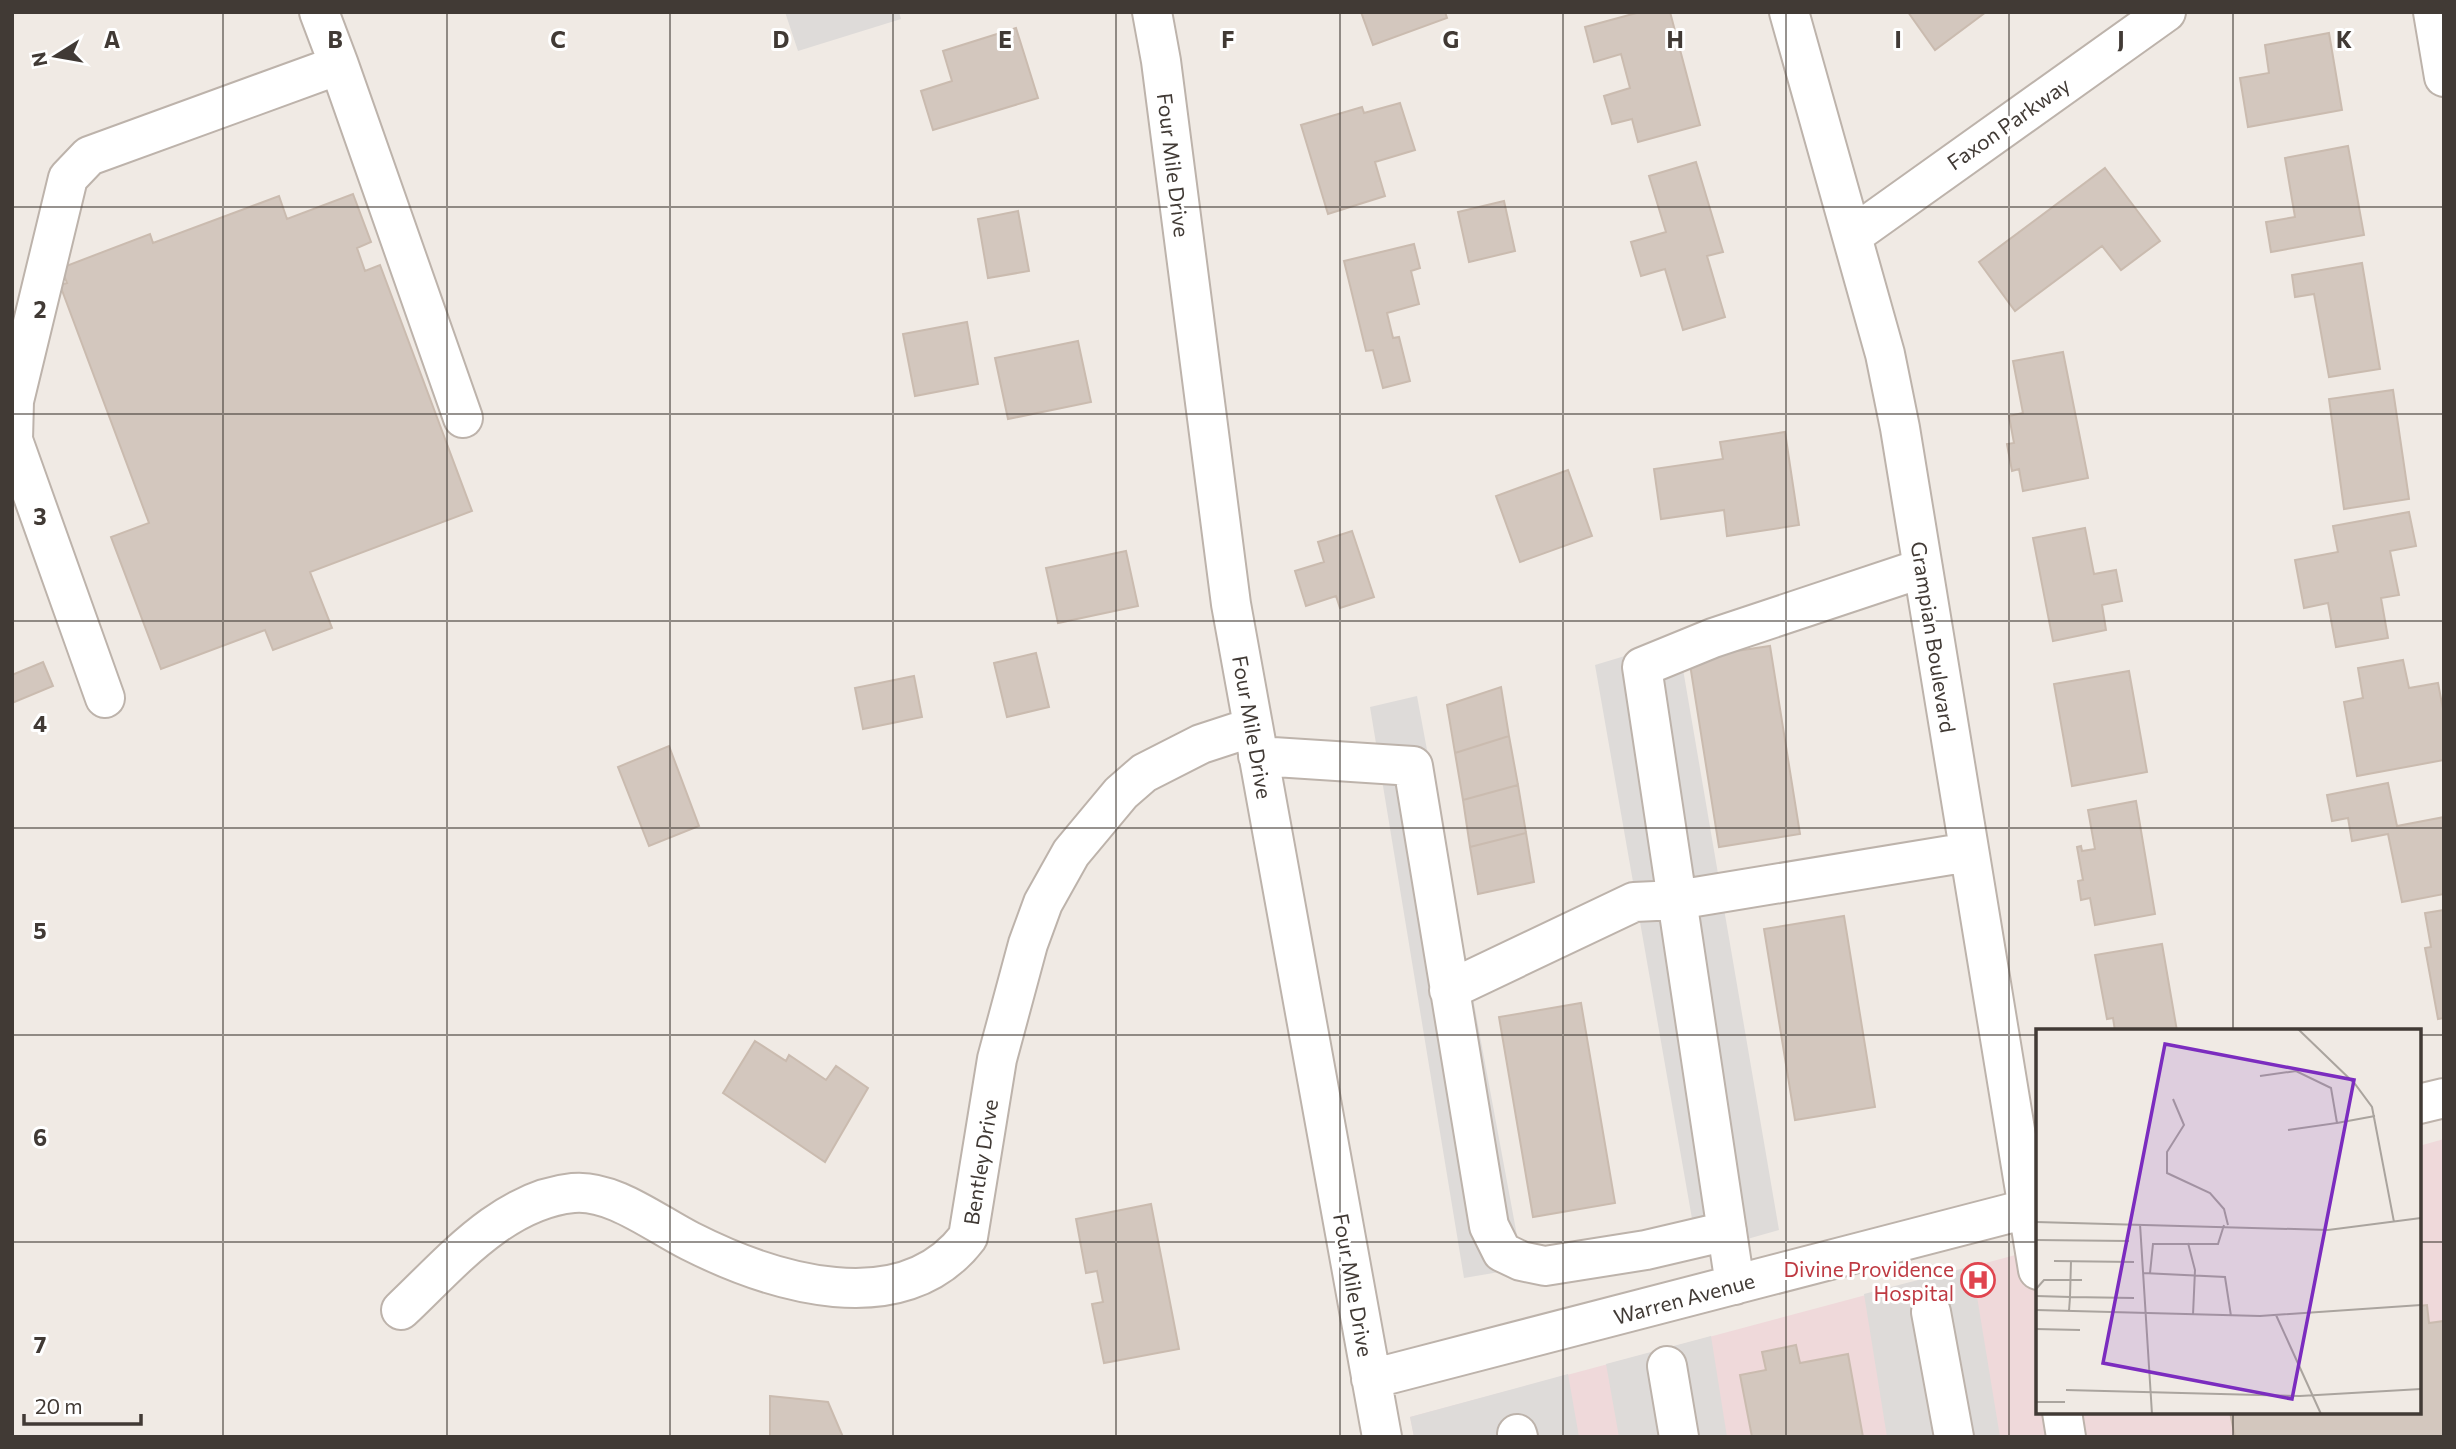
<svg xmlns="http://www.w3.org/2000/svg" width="2456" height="1449" viewBox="0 0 2456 1449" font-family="Commissioner,sans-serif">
<rect width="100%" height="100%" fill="#f0eae4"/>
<path fill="#efd9da" d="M 2444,1139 L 2444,1437 L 1414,1437 L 1410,1417 L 2038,1249 L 2038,1412 L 2419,1412 L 2419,1146 Z"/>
<path fill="#dedbd9" d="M 785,12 L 899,12 L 901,19 L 798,51 Z
M 1678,640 L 1779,1230 L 1698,1253 L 1595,665 Z
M 1417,696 L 1523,1268 L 1464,1278 L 1370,707 Z
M 1972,1266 L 2000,1437 L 1887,1437 L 1864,1294 Z
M 1711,1336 L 1727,1437 L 1619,1437 L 1606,1364 Z
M 1568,1374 L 1579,1437 L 1414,1437 L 1410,1417 Z"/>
<path fill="#d3c7be" stroke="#cabbaf" stroke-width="2" d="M 1361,12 L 1445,12 L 1447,18 L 1373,45 Z
M 1640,12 L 1670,12 L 1700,125 L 1638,142 L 1632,119 L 1612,124 L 1604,96 L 1630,88 L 1621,54 L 1594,62 L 1585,27 Z
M 1908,12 L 1986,12 L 1935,50 Z
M 1016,28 L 1038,98 L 933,130 L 921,91 L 952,81 L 943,51 Z
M 2329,33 L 2342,110 L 2248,127 L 2240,78 L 2269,73 L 2265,45 Z
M 1400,103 L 1415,150 L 1375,162 L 1385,196 L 1328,214 L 1301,125 L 1362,107 L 1364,113 Z
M 2348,146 L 2364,235 L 2271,252 L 2266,222 L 2295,217 L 2285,158 Z
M 1696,162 L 1723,252 L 1707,256 L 1725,317 L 1683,330 L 1665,269 L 1641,276 L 1631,242 L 1666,232 L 1649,176 Z
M 2105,168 L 2160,241 L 2121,270 L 2102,246 L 2015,311 L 1979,262 Z
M 353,194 L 371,242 L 357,248 L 365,271 L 380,265 L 472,511 L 310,572 L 332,628 L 273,650 L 265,630 L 161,669 L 111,537 L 149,523 L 60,285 L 67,283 L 61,268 L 150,234 L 153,243 L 279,196 L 287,219 Z
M 1504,201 L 1515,251 L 1469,262 L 1458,212 Z
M 1018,211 L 1029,271 L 988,278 L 978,219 Z
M 1414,244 L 1420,268 L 1411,271 L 1419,304 L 1387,313 L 1393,338 L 1399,337 L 1410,381 L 1383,388 L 1373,350 L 1366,351 L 1344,261 Z
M 2362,263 L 2380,369 L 2329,377 L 2314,294 L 2295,297 L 2292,275 Z
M 967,322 L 978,384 L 915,396 L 903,334 Z
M 1078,341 L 1091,402 L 1008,419 L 995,358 Z
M 2063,352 L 2088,478 L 2023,491 L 2019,469 L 2012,471 L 2007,444 L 2014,443 L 2009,416 L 2023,413 L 2013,361 Z
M 2393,390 L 2409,499 L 2344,509 L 2329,399 Z
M 1785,432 L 1799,525 L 1727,536 L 1724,510 L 1661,519 L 1654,469 L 1723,459 L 1720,442 Z
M 1568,470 L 1592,536 L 1520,562 L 1496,496 Z
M 2409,512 L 2416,546 L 2390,551 L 2399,595 L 2381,598 L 2388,638 L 2336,647 L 2328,603 L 2304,608 L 2295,560 L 2338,552 L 2333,526 Z
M 2085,528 L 2094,574 L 2116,570 L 2122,601 L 2102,605 L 2106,630 L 2053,641 L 2033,538 Z
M 1352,531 L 1374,597 L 1340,608 L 1336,596 L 1306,606 L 1295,571 L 1324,562 L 1318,542 Z
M 1126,551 L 1138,606 L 1058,623 L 1046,568 Z
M 1770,646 L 1800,834 L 1719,847 L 1689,658 Z
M 1036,653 L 1049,707 L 1007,717 L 994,663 Z
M 2403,660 L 2409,688 L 2438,683 L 2444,714 L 2444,760 L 2357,776 L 2344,702 L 2363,698 L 2358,668 Z
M 43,662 L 53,686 L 12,703 L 12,675 Z
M 2129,671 L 2147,772 L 2072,786 L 2054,684 Z
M 914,676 L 922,717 L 863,729 L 855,688 Z
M 1501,687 L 1509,736 L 1455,753 L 1447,705 Z
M 1509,736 L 1518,785 L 1463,800 L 1455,753 Z
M 669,746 L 699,826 L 649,846 L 618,767 Z
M 2388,783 L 2397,826 L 2444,817 L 2444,894 L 2402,902 L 2388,834 L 2352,841 L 2348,818 L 2332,821 L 2327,795 Z
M 1518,785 L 1526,833 L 1470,847 L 1463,800 Z
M 2136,801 L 2155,914 L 2095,925 L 2090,898 L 2081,900 L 2078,881 L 2083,880 L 2077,847 L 2081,846 L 2082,851 L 2095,849 L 2088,810 Z
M 1526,833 L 1534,882 L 1478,894 L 1470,847 Z
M 2444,910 L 2444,1018 L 2438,1019 L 2425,948 L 2431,947 L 2425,913 Z
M 1844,916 L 1875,1107 L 1795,1120 L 1764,929 Z
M 2162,944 L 2177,1031 L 2115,1031 L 2113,1018 L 2107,1019 L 2095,955 Z
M 1581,1003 L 1615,1203 L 1533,1217 L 1499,1017 Z
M 755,1041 L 786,1061 L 789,1055 L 826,1080 L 836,1066 L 868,1088 L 825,1162 L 723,1093 Z
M 1151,1204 L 1179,1349 L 1104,1363 L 1092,1304 L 1103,1302 L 1097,1271 L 1086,1273 L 1076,1219 Z
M 2427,1305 L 2429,1323 L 2444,1321 L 2444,1437 L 2235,1437 L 2230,1412 L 2419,1412 L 2419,1306 Z
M 1796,1345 L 1800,1363 L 1848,1354 L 1863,1437 L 1752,1437 L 1740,1375 L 1766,1370 L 1762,1352 Z
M 770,1396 L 828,1402 L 843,1437 L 770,1437 Z"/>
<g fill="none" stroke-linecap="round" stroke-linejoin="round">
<g stroke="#bdb3ab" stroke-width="42">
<path id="minor" d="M 319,12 L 339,65
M 1152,12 L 1161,61 L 1231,604 L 1382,1437
M 1789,12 L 1885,354 L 1900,428 L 2038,1270
M 2433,12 L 2444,77
M 1852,236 L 2166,12
M 105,698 L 13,440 L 14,401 L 68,178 L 89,156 L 339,65 L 463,418
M 1258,756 L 1413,766 L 1489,1226 L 1502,1252 L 1521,1261 L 1545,1266 L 1646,1250 L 1727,1231
M 1449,990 L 1634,902 L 1677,900 L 1969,852
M 2419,1104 L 2444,1098
M 1735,1285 L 1642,667 L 1713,638 L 1923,568
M 401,1310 C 450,1264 502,1200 573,1193 C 612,1189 656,1224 690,1241 C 771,1282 902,1324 968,1237 L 997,1059 L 1028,944 L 1043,903 L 1071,853 L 1121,793 L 1144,773 L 1201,744 L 1253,727
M 1931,1312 L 1954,1437
M 1667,1366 L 1679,1437
M 1371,1379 L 2038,1206
M 2062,1412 L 2066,1437
M 1517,1434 L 1518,1437"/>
</g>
<use href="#minor" stroke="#fff" stroke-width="38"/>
</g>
<path fill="none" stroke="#413a35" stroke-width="2" stroke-opacity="0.55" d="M 223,12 L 223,1437M 447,12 L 447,1437M 670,12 L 670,1437M 893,12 L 893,1437M 1116,12 L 1116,1437M 1340,12 L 1340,1437M 1563,12 L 1563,1437M 1786,12 L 1786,1437M 2009,12 L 2009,1437M 2233,12 L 2233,1031M 12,207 L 2444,207M 12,414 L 2444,414M 12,621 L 2444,621M 12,828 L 2444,828M 12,1035 L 2038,1035M 2419,1035 L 2444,1035M 12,1242 L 2038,1242M 2419,1242 L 2444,1242M 2233,1412 L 2233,1437"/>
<defs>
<g id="hospital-ring" transform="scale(1.75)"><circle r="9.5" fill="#fff" stroke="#e0444e" stroke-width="1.5"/><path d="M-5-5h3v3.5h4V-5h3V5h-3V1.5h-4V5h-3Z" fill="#e0444e"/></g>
</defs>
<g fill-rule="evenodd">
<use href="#hospital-ring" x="1978" y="1280"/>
</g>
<g text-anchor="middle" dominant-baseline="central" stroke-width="6" stroke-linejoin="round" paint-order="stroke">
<g font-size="21" fill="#413a35" stroke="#fff">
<text transform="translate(2008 123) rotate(-35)">Faxon Parkway</text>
<text transform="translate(1174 165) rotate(83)">Four Mile Drive</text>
<text transform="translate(1934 637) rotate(81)">Grampian Boulevard</text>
<text transform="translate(1253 727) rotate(80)">Four Mile Drive</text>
<text transform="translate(980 1162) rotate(-81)">Bentley Drive</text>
<text transform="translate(1354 1285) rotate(80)">Four Mile Drive</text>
<text transform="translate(1684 1298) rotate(-15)">Warren Avenue</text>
</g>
<g font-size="21" fill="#be3a42" stroke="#fff" text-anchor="end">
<text x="1954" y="1268">Divine Providence<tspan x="1954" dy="24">Hospital</tspan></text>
</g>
</g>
<g transform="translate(2036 1029)">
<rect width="385" height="385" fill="#f0eae4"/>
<path fill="none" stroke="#aaa49e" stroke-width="2" d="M 262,0 L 319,55 L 336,78 L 358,193M 224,47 L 260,42 L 295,59 L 301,94 L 252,101M 137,70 L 148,96 L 131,123 L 131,144 L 174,164 L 188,180 L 192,196M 301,94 L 339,87M 0,193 L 292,201 L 385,189M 104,195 L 116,385M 0,211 L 93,212M 152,214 L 159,241 L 157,286M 18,232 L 98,233M 35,232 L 34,268 L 98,269M 107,244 L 189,248 L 195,287M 114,244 L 117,215 L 182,215 L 188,196M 0,260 L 8,251 L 46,251M 0,267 L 34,268 L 33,282M 0,281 L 224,287 L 385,276M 240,286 L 285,385M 0,300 L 44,301M 30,361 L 264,367 L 385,360M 0,373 L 29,373"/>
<path fill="#7b2cbf" fill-opacity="0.15" stroke="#7b2cbf" stroke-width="3.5" d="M 129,15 L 318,51 L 256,370 L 67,334 Z"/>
<rect width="385" height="385" fill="none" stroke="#413a35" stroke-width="3.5"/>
</g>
<g font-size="23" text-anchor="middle" font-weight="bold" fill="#413a35" stroke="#fff" stroke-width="6" stroke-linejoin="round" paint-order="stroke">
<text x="112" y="48">A</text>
<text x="335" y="48">B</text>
<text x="558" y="48">C</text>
<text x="781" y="48">D</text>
<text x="1005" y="48">E</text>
<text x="1228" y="48">F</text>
<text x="1451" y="48">G</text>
<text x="1675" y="48">H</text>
<text x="1898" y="48">I</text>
<text x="2121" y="48">J</text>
<text x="2344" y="48">K</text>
<text x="40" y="318">2</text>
<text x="40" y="525">3</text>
<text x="40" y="732">4</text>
<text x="40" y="939">5</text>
<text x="40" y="1146">6</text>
<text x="40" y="1353">7</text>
</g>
<rect width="2456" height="1449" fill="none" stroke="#413a35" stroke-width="28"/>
<g transform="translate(56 56) rotate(259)" stroke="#ffffff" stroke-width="5" paint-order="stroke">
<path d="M0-5L12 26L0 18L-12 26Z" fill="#413a35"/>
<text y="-10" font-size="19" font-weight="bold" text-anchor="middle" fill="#413a35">N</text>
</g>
<path d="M24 1414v10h117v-10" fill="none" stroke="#413a35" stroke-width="3.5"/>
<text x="35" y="1414" font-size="21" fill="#413a35" stroke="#ffffff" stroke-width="5" paint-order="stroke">20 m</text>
</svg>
